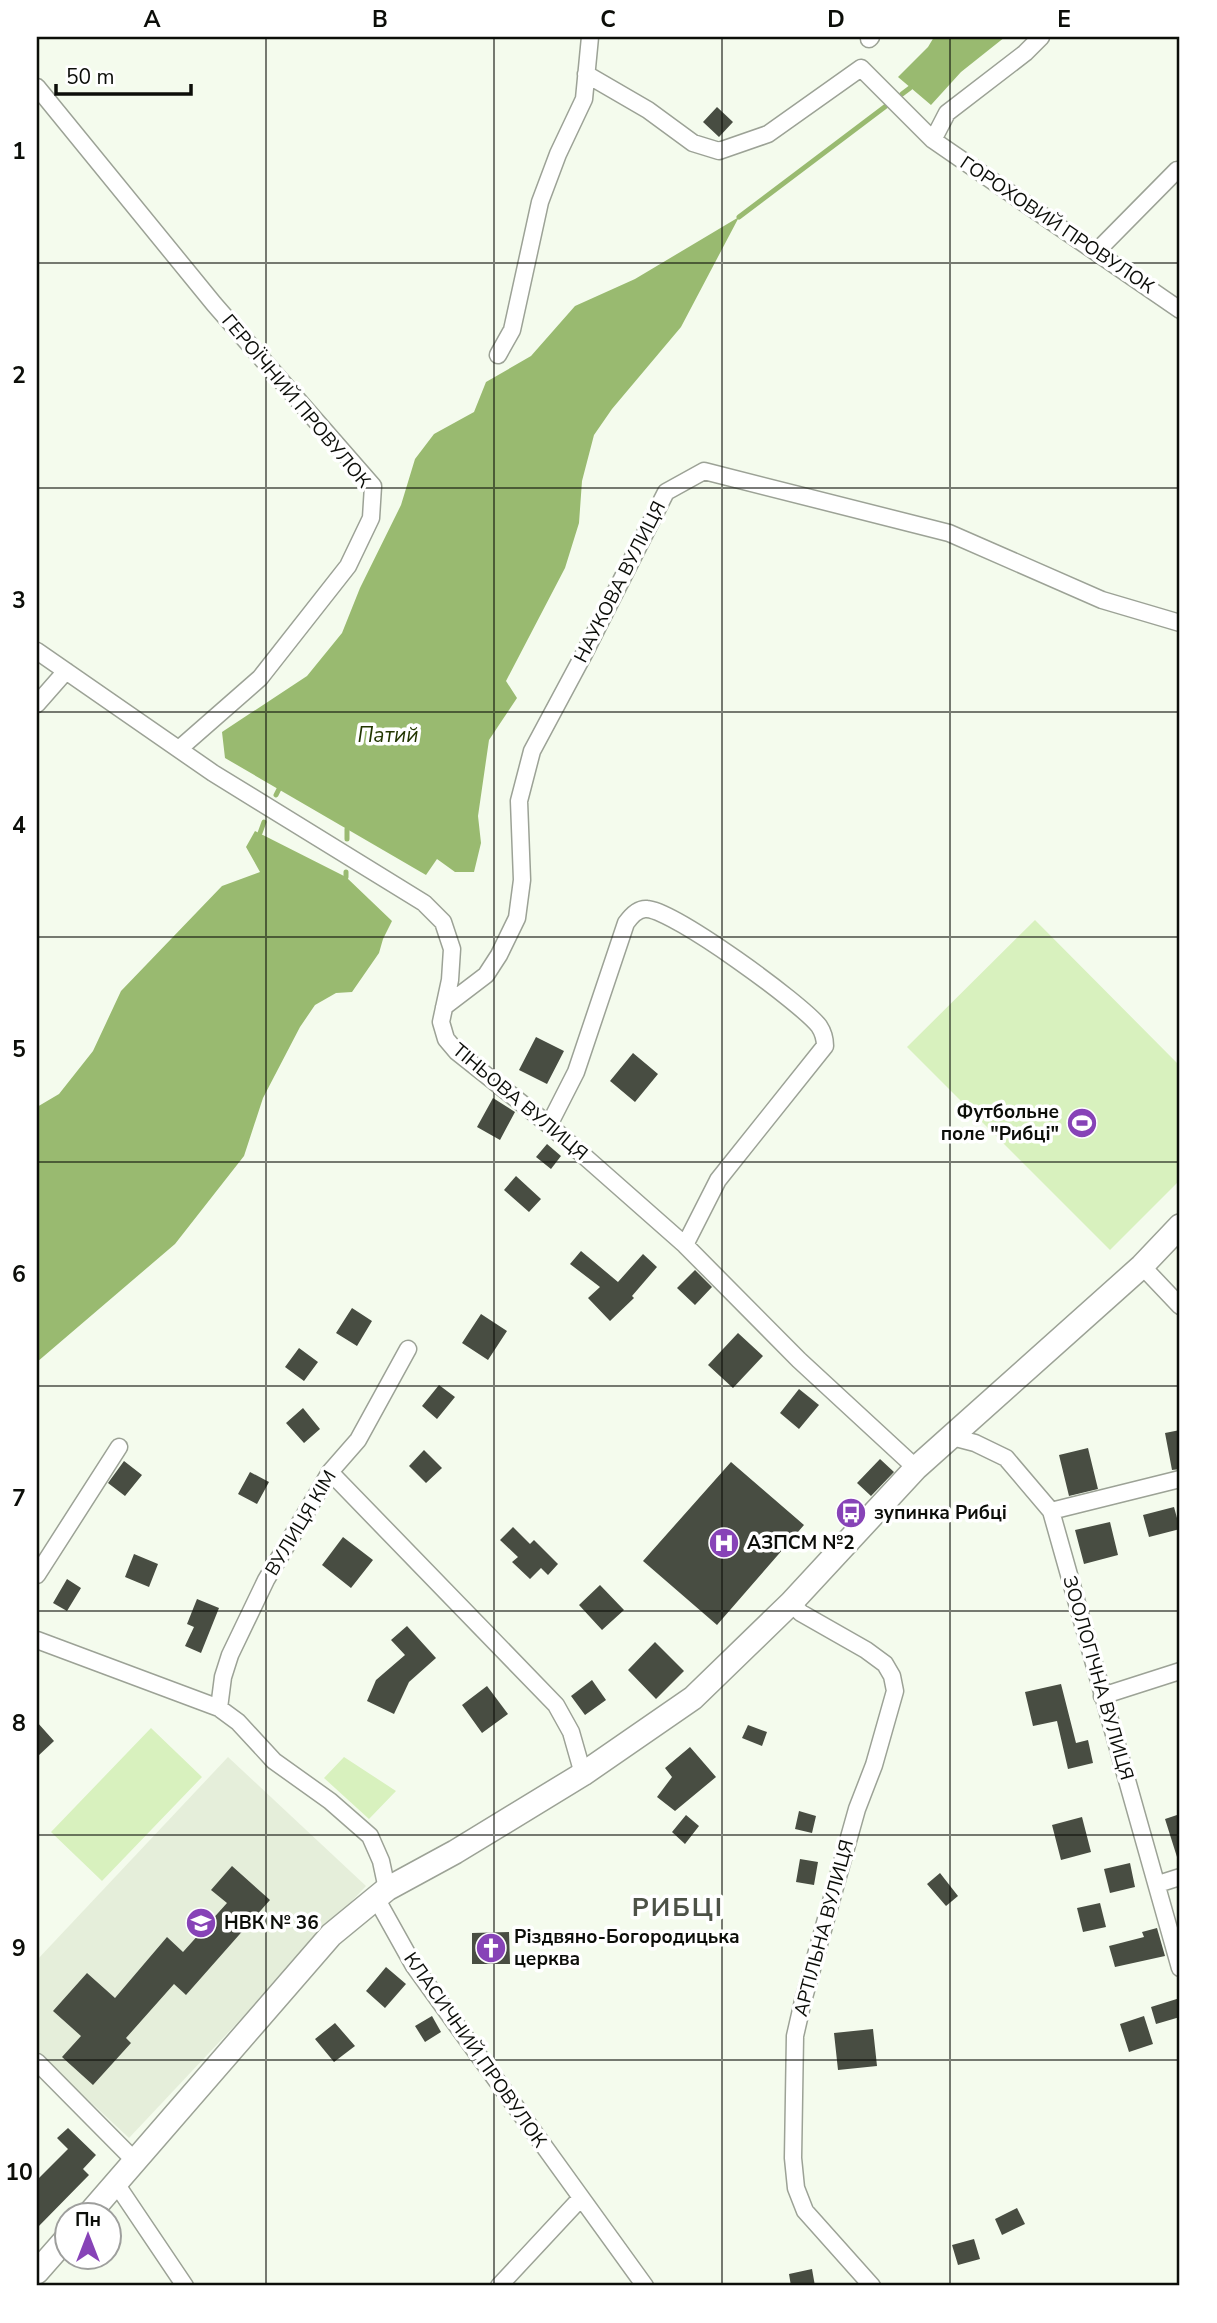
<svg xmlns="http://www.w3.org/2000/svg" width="1217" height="2323" viewBox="0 0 1217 2323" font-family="'Nunito Sans',sans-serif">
<rect width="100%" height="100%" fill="#f4fbed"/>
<path fill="#e5eeda" d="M 228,1757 L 366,1886 L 129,2138 L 37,2052 L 37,1960 Z"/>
<path fill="#d8f1be" d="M 1035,920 L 1180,1066 L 1180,1180 L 1110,1250 L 907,1047 Z
M 151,1728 L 202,1777 L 102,1881 L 51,1832 Z
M 344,1757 L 396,1791 L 369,1819 L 324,1778 Z"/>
<path fill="#99ba70" d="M 934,37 L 1005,37 L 961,72 L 931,105 L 898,77 L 928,47 Z
M 739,217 L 681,327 L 612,409 L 594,435 L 582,481 L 579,523 L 565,568 L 506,681 L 517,698 L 489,740 L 478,816 L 481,843 L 474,872 L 455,872 L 437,859 L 426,875 L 225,758 L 222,732 L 307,676 L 342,633 L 360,588 L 401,505 L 415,459 L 434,434 L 474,412 L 486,382 L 531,356 L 575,306 L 635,279 Z
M 255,831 L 346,877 L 392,921 L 383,939 L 379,953 L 352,992 L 336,993 L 315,1005 L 300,1027 L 263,1098 L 244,1156 L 175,1244 L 37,1362 L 37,1107 L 59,1094 L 93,1051 L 121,991 L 222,886 L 260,872 L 246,847 Z"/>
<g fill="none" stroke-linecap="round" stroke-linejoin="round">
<path stroke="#99ba70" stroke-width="5" d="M 902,94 L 910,88
M 739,217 L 886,106
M 276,795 L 279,789
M 260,833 L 264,822
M 347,839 L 347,829
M 346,877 L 346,872"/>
</g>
<path fill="#484d42" d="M 717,107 L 733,122 L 719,137 L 703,122 Z
M 536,1037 L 564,1051 L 547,1084 L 519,1070 Z
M 633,1053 L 658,1074 L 635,1102 L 610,1081 Z
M 493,1098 L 515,1112 L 500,1140 L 477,1127 Z
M 547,1144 L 561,1156 L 551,1169 L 536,1157 Z
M 516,1176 L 541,1199 L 529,1212 L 504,1190 Z
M 581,1251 L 618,1282 L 643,1254 L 657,1267 L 632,1296 L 634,1298 L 610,1321 L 588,1298 L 600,1287 L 570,1264 Z
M 695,1270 L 712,1287 L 695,1305 L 677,1288 Z
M 352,1308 L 372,1321 L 357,1346 L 336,1333 Z
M 481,1314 L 507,1331 L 488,1360 L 462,1343 Z
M 738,1333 L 763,1356 L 733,1388 L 708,1365 Z
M 299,1348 L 318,1362 L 304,1381 L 285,1367 Z
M 439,1385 L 455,1397 L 437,1419 L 422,1406 Z
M 799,1389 L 819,1405 L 799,1429 L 780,1413 Z
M 303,1408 L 320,1429 L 304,1443 L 286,1423 Z
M 1180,1430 L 1180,1469 L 1172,1470 L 1165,1433 Z
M 1088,1448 L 1098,1489 L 1069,1496 L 1059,1455 Z
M 424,1450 L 442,1468 L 426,1483 L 409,1466 Z
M 880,1459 L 894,1472 L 871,1496 L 857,1483 Z
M 124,1461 L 142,1475 L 125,1496 L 108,1483 Z
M 731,1462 L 804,1525 L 717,1625 L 643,1561 Z
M 250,1472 L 269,1482 L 257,1504 L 238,1494 Z
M 1174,1507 L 1180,1529 L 1149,1537 L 1143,1515 Z
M 1110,1522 L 1118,1555 L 1084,1564 L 1075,1530 Z
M 513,1527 L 530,1544 L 534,1540 L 558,1564 L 548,1575 L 541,1568 L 530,1579 L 512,1562 L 518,1557 L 500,1540 Z
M 343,1537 L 373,1560 L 351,1588 L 322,1565 Z
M 134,1554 L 158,1564 L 149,1587 L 125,1577 Z
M 67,1579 L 81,1588 L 67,1611 L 53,1603 Z
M 600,1585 L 624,1610 L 602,1630 L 579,1605 Z
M 197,1599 L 219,1608 L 201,1653 L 185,1646 L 194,1627 L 187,1624 Z
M 407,1626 L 436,1658 L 409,1682 L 394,1714 L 367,1701 L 376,1680 L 405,1655 L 391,1640 Z
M 655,1642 L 684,1671 L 656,1699 L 628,1670 Z
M 592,1680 L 606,1700 L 585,1715 L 571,1696 Z
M 1061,1684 L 1076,1743 L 1088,1740 L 1093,1763 L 1068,1769 L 1057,1721 L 1033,1726 L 1025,1692 Z
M 487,1686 L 508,1714 L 482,1733 L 462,1705 Z
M 37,1722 L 54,1741 L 37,1757 Z
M 748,1725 L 767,1732 L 762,1746 L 742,1738 Z
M 690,1747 L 716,1777 L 675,1811 L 657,1797 L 672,1777 L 665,1768 Z
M 799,1811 L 816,1816 L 812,1833 L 795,1829 Z
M 1180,1814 L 1180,1857 L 1177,1857 L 1165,1819 Z
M 686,1815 L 699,1826 L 685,1844 L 672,1832 Z
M 1082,1817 L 1091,1852 L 1061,1860 L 1052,1825 Z
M 800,1859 L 818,1862 L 814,1885 L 796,1882 Z
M 1130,1863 L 1135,1887 L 1110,1893 L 1104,1869 Z
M 232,1866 L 270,1900 L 186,1995 L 174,1984 L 126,2038 L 131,2043 L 93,2085 L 62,2057 L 81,2036 L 53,2011 L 87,1973 L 115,1998 L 167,1937 L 183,1952 L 227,1903 L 211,1890 Z
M 940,1873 L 958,1896 L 946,1906 L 927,1884 Z
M 1100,1903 L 1106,1927 L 1083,1932 L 1077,1908 Z
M 1157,1928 L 1165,1956 L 1115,1967 L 1109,1946 L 1144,1937 L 1142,1932 Z
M 509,1932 L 510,1964 L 472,1964 L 472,1933 Z
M 386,1967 L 406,1984 L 385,2008 L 366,1991 Z
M 1180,1998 L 1180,2017 L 1156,2024 L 1151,2007 Z
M 432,2016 L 441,2032 L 425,2042 L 415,2026 Z
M 1144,2016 L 1153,2044 L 1129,2052 L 1120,2024 Z
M 335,2023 L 355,2046 L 334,2062 L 315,2039 Z
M 873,2029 L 877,2066 L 838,2070 L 834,2033 Z
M 68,2128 L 96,2155 L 83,2169 L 89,2175 L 37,2228 L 37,2180 L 68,2149 L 57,2138 Z
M 1017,2208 L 1025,2224 L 1002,2235 L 995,2219 Z
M 974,2239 L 980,2259 L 958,2265 L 952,2245 Z
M 812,2269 L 815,2286 L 791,2286 L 789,2274 Z"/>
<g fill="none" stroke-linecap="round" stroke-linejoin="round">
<g stroke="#9ca296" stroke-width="19">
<path id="street" d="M 869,39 L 871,37
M 586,74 L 648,110 L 693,143 L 719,151 L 768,134 L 861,68 L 933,140 L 1180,310
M 37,87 L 214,304 L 373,486 L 371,518 L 348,566 L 260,678 L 179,749
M 933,140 L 947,113 L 1025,53 L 1041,37
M 1097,251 L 1177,170
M 498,355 L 512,330 L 540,202 L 558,154 L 584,99 L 590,37
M 37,651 L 213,773 L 424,903 L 443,922 L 452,949 L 450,980 L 441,1022 L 446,1039 L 457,1052 L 549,1125 L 685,1245 L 799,1360 L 916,1468
M 37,704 L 66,671
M 444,1007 L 486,975 L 499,955 L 517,918 L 522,880 L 519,801 L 532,751 L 585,652 L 666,492 L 704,471 L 949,533 L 1102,600 L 1180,623
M 549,1125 L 576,1072 L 626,923 C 631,916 638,908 647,909 C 675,911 801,1003 819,1026 C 823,1032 825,1039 825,1046 L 718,1180 L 685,1245
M 1142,1266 L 1180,1306
M 952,1437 L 975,1443 L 1006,1458 L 1051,1511 L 1180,1968
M 330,1472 L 556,1705 L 571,1732 L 583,1774
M 1051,1511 L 1180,1479
M 37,1575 L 119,1447
M 791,1603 L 801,1613 L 866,1650 L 885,1664 L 892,1676 L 895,1691 L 874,1765 L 857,1809 L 803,2001 L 795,2036 L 793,2158 L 796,2188 L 805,2211 L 872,2286
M 37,1640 L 219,1708 L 238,1722 L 274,1761 L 330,1801 L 370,1836 L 381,1861 L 387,1889
M 1102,1696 L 1180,1671
M 219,1708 L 223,1677 L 230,1655 L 266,1580 L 330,1472 L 358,1440 L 408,1349
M 1158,1884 L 1180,1877
M 376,1898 L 414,1966 L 645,2286
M 37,2062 L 136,2162
M 117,2185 L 185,2286
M 499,2286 L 580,2199"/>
</g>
<g stroke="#9ca296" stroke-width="26">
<path id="secondary" d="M 89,2214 L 331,1935 L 387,1889 L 455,1852 L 583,1774 L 693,1698 L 791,1603 L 916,1468 L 1142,1266 L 1180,1226
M 37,2272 L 66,2239"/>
</g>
<use href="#street" stroke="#fff" stroke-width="16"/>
<use href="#secondary" stroke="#fff" stroke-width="23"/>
</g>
<path fill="none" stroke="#0c0e09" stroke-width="2" stroke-opacity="0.55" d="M 266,37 L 266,2286M 494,37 L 494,2286M 722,37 L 722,2286M 950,37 L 950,2286M 37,263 L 1180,263M 37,488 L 1180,488M 37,712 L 1180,712M 37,937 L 1180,937M 37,1162 L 1180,1162M 37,1386 L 1180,1386M 37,1611 L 1180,1611M 37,1835 L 1180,1835M 37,2060 L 1180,2060"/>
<defs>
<g id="stadium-disc" transform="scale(1.575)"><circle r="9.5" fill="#8743b7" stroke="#fff"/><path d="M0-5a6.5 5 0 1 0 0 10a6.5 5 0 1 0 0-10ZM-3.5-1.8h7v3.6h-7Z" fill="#fff"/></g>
<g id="bus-disc" transform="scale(1.575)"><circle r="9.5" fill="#8743b7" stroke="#fff"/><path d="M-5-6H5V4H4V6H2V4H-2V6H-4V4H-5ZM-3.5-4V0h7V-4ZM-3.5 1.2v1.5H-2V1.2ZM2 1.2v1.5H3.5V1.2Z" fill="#fff"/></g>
<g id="hospital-disc" transform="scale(1.575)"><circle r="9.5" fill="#8743b7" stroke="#fff"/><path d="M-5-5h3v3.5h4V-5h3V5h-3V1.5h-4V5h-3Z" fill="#fff"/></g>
<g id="school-disc" transform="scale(1.575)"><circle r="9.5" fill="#8743b7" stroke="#fff"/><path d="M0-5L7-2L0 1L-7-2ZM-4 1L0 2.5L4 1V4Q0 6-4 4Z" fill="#fff"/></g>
<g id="church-disc" transform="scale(1.575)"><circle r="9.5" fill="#8743b7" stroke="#fff"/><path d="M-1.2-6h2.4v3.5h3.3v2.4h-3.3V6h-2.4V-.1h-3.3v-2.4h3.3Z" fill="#fff"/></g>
</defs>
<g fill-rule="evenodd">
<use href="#stadium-disc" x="1082" y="1123"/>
<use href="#bus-disc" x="851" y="1513"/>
<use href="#hospital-disc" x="724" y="1543"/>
<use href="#school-disc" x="201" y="1923"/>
<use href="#church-disc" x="491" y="1948"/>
</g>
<g text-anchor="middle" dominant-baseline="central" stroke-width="7" stroke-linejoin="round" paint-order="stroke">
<g font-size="19" fill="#0c0e09" stroke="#fff">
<text transform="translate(1057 225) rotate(34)">ГОРОХОВИЙ ПРОВУЛОК</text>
<text transform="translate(296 401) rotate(50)">ГЕРОЇЧНИЙ ПРОВУЛОК</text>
<text transform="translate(620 582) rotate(-63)">НАУКОВА ВУЛИЦЯ</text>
<text transform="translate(520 1102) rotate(40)">ТІНЬОВА ВУЛИЦЯ</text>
<text transform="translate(301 1523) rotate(-59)">ВУЛИЦЯ КІМ</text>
<text transform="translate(1098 1678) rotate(74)">ЗООЛОГІЧНА ВУЛИЦЯ</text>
<text transform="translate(824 1928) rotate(-75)">АРТІЛЬНА ВУЛИЦЯ</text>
<text transform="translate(475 2050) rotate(55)">КЛАСИЧНИЙ ПРОВУЛОК</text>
</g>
<g font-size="19" font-weight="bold" fill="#0c0e09" stroke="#fff" text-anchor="start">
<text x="1059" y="1112" text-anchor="end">Футбольне<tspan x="1059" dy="22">поле "Рибці"</tspan></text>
<text x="874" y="1513">зупинка Рибці</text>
<text x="747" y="1543">АЗПСМ №2</text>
<text x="224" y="1923">НВК № 36</text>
<text x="514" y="1937">Різдвяно-Богородицька<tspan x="514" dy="22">церква</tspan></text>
</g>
<g font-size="21" font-style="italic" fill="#223600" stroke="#fff">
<text x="388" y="735">Патий</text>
</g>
<g font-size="26" font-weight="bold" letter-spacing="2" fill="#4d5247" stroke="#fff">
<text x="678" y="1907">РИБЦІ</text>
</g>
</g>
<rect width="1217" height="2323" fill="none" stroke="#ffffff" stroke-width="77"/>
<g transform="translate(88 2236)"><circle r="33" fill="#ffffff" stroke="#9e9f9d" stroke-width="2"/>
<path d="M0-5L12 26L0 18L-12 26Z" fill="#8743b7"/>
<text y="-10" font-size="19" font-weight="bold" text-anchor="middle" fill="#0c0e09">Пн</text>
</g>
<path d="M56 84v10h135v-10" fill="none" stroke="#0c0e09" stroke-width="3.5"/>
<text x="66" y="84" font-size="21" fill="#0c0e09" stroke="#ffffff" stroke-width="5" paint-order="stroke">50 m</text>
<rect x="38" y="38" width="1140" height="2246" fill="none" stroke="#0c0e09" stroke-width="2.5"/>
<g font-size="23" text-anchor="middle" font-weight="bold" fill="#0c0e09">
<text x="152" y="27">A</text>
<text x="380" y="27">B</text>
<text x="608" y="27">C</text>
<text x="836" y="27">D</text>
<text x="1064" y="27">E</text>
<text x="19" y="159">1</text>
<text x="19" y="383">2</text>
<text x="19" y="608">3</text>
<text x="19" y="833">4</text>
<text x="19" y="1057">5</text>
<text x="19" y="1282">6</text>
<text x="19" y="1506">7</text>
<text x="19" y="1731">8</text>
<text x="19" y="1956">9</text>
<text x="19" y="2180">10</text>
</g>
</svg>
